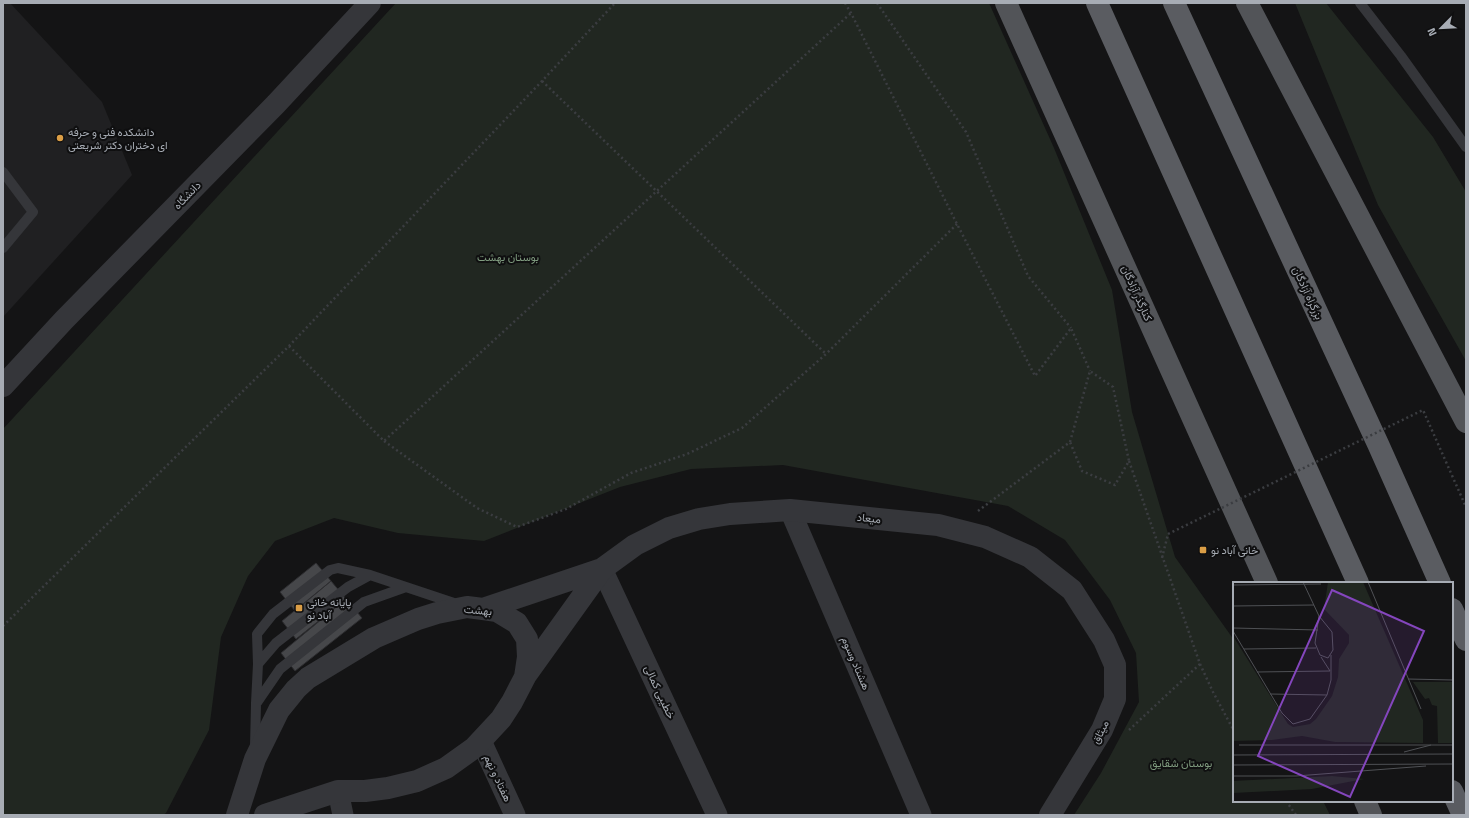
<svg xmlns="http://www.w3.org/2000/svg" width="1469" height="818" viewBox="0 0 1469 818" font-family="'Titillium Web',Vazirmatn,sans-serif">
<rect width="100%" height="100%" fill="#141415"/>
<path fill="#202022" d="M 3,3 L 10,3 L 102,102 L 132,175 L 3,317 Z"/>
<path fill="#212721" d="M 396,3 L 989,3 L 1054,148 L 1112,290 L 1132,412 L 1175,557 L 1234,640 L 1234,801 L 1323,801 L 1330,815 L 1074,815 L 1101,773 L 1139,702 L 1136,653 L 1110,600 L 1065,540 L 1008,506 L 783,465 L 691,469 L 620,487 L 484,541 L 398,533 L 334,518 L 275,541 L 248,576 L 221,637 L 209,730 L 166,813 L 163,815 L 3,815 L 3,429 Z
M 1295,3 L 1326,3 L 1433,137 L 1466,192 L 1466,361 L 1378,205 Z"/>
<path fill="#46474a" stroke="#2e2e31" d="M 316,563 L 331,581 L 295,611 L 280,592 Z
M 331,581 L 346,599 L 296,639 L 282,621 Z
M 346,599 L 362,618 L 295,671 L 281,653 Z"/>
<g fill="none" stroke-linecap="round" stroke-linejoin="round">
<path stroke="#3b3d41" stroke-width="2.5" stroke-dasharray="2 3" stroke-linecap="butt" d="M 845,3 L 851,13 L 957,224 L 1035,376 L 1071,328 L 1090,371
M 877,3 L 966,132 L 1028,276 L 1071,328
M 542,81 L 826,354
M 289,346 L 384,441 L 851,13
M 384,441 L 477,508 L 517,527 L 566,509 L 631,473 L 687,454 L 742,428 L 826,354 L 957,224
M 978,511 L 1070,442 L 1090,371 L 1113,387 L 1129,461 L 1115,485 L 1082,471 L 1070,442
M 1162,558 L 1168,534
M 3,626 L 289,346 L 542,81 L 615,3
M 1200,664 L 1213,692 L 1234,731
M 1129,730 L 1200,664 L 1129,461
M 1286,801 L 1296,815"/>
<path stroke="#35363a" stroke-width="10" d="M 1360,3 L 1401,56 L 1466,147
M 3,172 L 33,212 L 3,248
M 258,664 L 257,634 L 273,614 L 330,570 L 338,568 L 370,575
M 256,703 L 258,664 L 276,643 L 348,587 L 370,575 L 406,587
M 255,747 L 256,704 L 280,669 L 364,602 L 406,587 L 457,604"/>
<path stroke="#35363a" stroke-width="21" d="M 790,510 L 921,815
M 602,569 L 717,815
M 481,741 L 515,815
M 338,791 L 343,815"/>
<path stroke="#35363a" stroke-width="22" d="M 3,386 L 64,320 L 276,104 L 370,3
M 483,609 L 602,569 L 635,545 L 669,528 L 699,519 L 730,514 L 790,510 L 938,525 L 985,537 L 1030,557 L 1072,590 L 1104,640 L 1115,665 L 1115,699 L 1102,730 L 1050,815
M 526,675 L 602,569
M 237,815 L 255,759 L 279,710 L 296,689 L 308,678 L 374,638 L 418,619 L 437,613 L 467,607 L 483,609 L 497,611 L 517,623 L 527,639 L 528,657 L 525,677 L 512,702 L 501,719 L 474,748 L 446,768 L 417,781 L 388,788 L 365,791 L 338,791 L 265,815"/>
<path stroke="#525458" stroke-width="22" d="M 1006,3 L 1267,583
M 1247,3 L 1466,422
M 1365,801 L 1371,815"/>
<path stroke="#5a5c61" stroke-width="22" d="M 1097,3 L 1358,583
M 1174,3 L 1378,444 L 1440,583
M 1452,609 L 1466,640
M 1452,791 L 1463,815"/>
<path stroke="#3b3d41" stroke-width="2.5" stroke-dasharray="2 3" stroke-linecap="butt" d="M 1168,534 L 1423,410 L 1466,507"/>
</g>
<g fill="#db9e46" stroke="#0f0f10" stroke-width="1.5">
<circle cx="60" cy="138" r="4"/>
<rect x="1199" y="546" width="8" height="8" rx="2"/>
<rect x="295" y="604" width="8" height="8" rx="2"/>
</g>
<g text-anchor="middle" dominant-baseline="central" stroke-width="4" stroke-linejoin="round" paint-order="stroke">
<g font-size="11" fill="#a7acb4" stroke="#0f0f10" text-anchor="start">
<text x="68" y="132">دانشکده فنی و حرفه<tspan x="68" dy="13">ای دختران دکتر شریعتی</tspan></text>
<text x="1211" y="550">خانی آباد نو</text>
<text x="307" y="602">پایانه خانی<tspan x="307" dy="13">آباد نو</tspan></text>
</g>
<g font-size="11" fill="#a7acb4" stroke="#0f0f10">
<text transform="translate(187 195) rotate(-46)">دانشگاه</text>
<text transform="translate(1137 293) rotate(66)">کنارگذر آزادگان</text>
<text transform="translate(1308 293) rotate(65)">بزرگراه آزادگان</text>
<text transform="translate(869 518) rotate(6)">میعاد</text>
<text transform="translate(478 610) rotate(5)">بهشت</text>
<text transform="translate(856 663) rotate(67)">هشتاد وسوم</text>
<text transform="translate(660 692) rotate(65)">خطیبی کمالی</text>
<text transform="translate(1100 732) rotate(-63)">میثاق</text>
<text transform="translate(498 778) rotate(65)">هفتاد و نهم</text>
</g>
<g font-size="11" fill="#819d80" stroke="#0f0f10">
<text x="508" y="257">بوستان بهشت</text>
<text x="1181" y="763">بوستان شقایق</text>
</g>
</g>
<g transform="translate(1233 582)">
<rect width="220" height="220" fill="#141415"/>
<path d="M 95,0 L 130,0 L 190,138 L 190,161 L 102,160 L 69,154 L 39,158 L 0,159 L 0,54 L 55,142 L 60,145 L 77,142 L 83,137 L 99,114 L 105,95 L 106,77 L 116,61 L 116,53 L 91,27 ZM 180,100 L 220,100 L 220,161 L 205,161 L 204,124 L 199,123 L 196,116 L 192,117 ZM 99,194 L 131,197 L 79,207 L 0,211 L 0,199 Z" fill="#212721"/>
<path fill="none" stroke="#4f5155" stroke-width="1" d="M 70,0 L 86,34 L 99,50 L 100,68 L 95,76 L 87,73 L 82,61 L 86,34M 135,0 L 188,127M 0,3 L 88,2M 0,24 L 81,23M 0,46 L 85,48M 0,49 L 49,131 L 60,142 L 77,137 L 94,113 L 98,98 L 98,73M 11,67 L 83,66M 88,75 L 97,89M 24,90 L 97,89M 175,97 L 220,98M 37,112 L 94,113M 6,163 L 220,163M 171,170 L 198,163M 0,173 L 220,172M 0,183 L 220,182M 0,194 L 63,194 L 193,184"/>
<path fill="#8446bd" fill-opacity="0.15" stroke="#8446bd" stroke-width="2" d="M 99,8 L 191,49 L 117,215 L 25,174 Z"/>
<rect width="220" height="220" fill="none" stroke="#a7acb4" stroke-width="2"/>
</g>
<rect width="1469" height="818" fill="none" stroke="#a7acb4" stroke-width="8"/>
<g transform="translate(1441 28) rotate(246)" stroke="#0f0f10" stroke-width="3" paint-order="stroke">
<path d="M0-3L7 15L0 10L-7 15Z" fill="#a7acb4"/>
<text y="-6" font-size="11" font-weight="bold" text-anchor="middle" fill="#a7acb4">N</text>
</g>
</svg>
